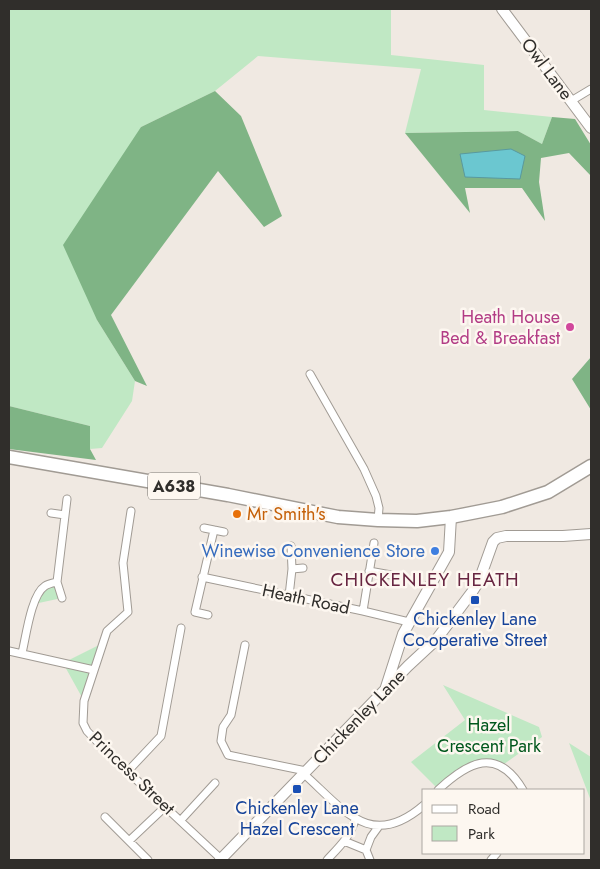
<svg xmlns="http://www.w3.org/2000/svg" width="600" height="869" viewBox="0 0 600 869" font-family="Jost,sans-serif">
<rect width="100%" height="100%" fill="#f0e9e2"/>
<path fill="#c0e8c4" d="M 9,9 L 391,9 L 391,55 L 484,65 L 484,110 L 552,117 L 542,144 L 518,131 L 405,133 L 421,69 L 258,56 L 215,91 L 141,127 L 97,320 L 135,381 L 132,401 L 102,448 L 90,449 L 90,426 L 9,406 Z
M 57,582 L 62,598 L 34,604 L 39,594 Z
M 103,643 L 84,701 L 63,663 Z
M 443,685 L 539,727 L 542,737 L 500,767 L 474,764 L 439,790 L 411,762 L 465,720 Z
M 569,743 L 591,757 L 591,801 Z"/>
<path fill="#7fb485" d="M 215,91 L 241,116 L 282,216 L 264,227 L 218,171 L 111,315 L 147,386 L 135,381 L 97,320 L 63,245 L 141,127 Z
M 552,117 L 575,119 L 591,145 L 591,176 L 569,153 L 541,158 L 539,182 L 545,221 L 522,188 L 465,188 L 470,213 L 405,133 L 518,131 L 542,144 Z
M 591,357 L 591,410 L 572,379 Z
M 9,406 L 90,426 L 90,449 L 96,460 L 9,449 Z"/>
<path fill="#6bc7d0" stroke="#59999e" d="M 511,149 L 525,156 L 520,179 L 465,177 L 460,154 Z"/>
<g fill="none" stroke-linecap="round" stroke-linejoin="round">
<g stroke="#a19b94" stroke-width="9">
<path id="street" d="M 571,101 L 591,89
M 310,374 L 364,469 L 376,496 L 379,508 L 378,520
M 131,511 L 123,563 L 128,612 L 107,631 L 84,701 L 83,723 L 87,731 L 111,756 L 221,859
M 51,513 L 65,515
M 204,528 L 224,532
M 292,569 L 303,568
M 369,571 L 391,575
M 202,577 L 363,611 L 409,622
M 289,596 L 292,569 L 291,546
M 62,598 L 57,582 L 67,499
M 363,611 L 374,543
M 208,615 L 195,612 L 214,530
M 245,645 L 231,715 L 223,727 L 221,741 L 228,755 L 306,771
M 9,651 L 94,670
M 22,653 C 26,637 31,595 45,586 C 48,584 53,583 57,582
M 128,771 L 161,736 L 181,628
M 304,774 C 344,810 371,851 424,805
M 438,790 C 468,762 497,746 523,790
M 105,817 L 148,860
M 181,820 L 215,783
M 129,841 L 166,806
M 344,841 L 366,850 L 370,860
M 366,850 L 371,837 L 379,826
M 327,860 C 339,847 350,837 355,820
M 491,860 L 497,853"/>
</g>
<g stroke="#a19b94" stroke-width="12">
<path id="secondary" d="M 502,9 L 591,128
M 386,687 L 403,634 L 449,552 L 451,517
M 220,860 L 408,666 L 436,640 L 472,592 L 479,581 L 493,542 L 497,538 L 506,536 L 563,536 L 591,534"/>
</g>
<g stroke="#a19b94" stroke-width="15">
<path id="highway" d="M 9,457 L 228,495 L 338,517 L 378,520 L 417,521 L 451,517 L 502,507 L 548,492 L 591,466"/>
</g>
<use href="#street" stroke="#fff" stroke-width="7"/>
<use href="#secondary" stroke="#fff" stroke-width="10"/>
<use href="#highway" stroke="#fff" stroke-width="12"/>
</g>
<circle fill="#d1479c" stroke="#fdf7f0" stroke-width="2" cx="570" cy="327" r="5"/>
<circle fill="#e8710a" stroke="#fdf7f0" stroke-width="2" cx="237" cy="514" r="5"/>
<circle fill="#3f7fe0" stroke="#fdf7f0" stroke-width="2" cx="435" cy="551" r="5"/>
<g fill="#1a4fb4" stroke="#fdf7f0" stroke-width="2">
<rect x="470" y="595" width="10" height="10" rx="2.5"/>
<rect x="292" y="784" width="10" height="10" rx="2.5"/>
</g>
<g text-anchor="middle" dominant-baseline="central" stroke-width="5" stroke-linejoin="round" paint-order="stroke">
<rect fill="#fdf7f0" stroke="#6e6a66" stroke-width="1" x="148" y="472.5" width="52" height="27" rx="4"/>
<g font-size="16" font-weight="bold" fill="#302e2b">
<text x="174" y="486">A638</text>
</g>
<g font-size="18" fill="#302e2b" stroke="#fdf7f0">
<text transform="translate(547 69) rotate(53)">Owl Lane</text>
<text transform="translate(306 599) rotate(12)">Heath Road</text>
<text transform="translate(359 717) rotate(-46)">Chickenley Lane</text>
<text transform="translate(132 773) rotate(44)">Princess Street</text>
</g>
<g font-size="18" fill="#b23c85" stroke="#fdf7f0" text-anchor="end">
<text x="560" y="317">Heath House<tspan x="560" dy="21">Bed &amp; Breakfast</tspan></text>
</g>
<g font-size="18" fill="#c56008" stroke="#fdf7f0" text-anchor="start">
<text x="247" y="514">Mr Smith's</text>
</g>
<g font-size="18" fill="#366cbe" stroke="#fdf7f0" text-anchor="end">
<text x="425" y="551">Winewise Convenience Store</text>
</g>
<g font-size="18" fill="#164399" stroke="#fdf7f0">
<text x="475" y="619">Chickenley Lane<tspan x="475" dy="21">Co-operative Street</tspan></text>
<text x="297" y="808">Chickenley Lane<tspan x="297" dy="21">Hazel Crescent</tspan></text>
</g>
<g font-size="18" fill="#00571c" stroke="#fdf7f0">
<text x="489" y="725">Hazel<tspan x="489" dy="21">Crescent Park</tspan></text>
</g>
<g font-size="19" letter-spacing="1" fill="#672541" stroke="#fdf7f0">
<text x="425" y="579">CHICKENLEY HEATH</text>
</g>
</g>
<rect width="600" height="869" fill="none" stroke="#302e2b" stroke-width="20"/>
<rect x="422" y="789" width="162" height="65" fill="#fdf7f0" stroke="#aba7a1"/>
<rect x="432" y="805" width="25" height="8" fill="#ffffff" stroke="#aba7a1"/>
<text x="468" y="814" font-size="15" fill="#302e2b">Road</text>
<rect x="432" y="826" width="25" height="15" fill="#c0e8c4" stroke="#aba7a1"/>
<text x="468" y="839" font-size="15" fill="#302e2b">Park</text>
</svg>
